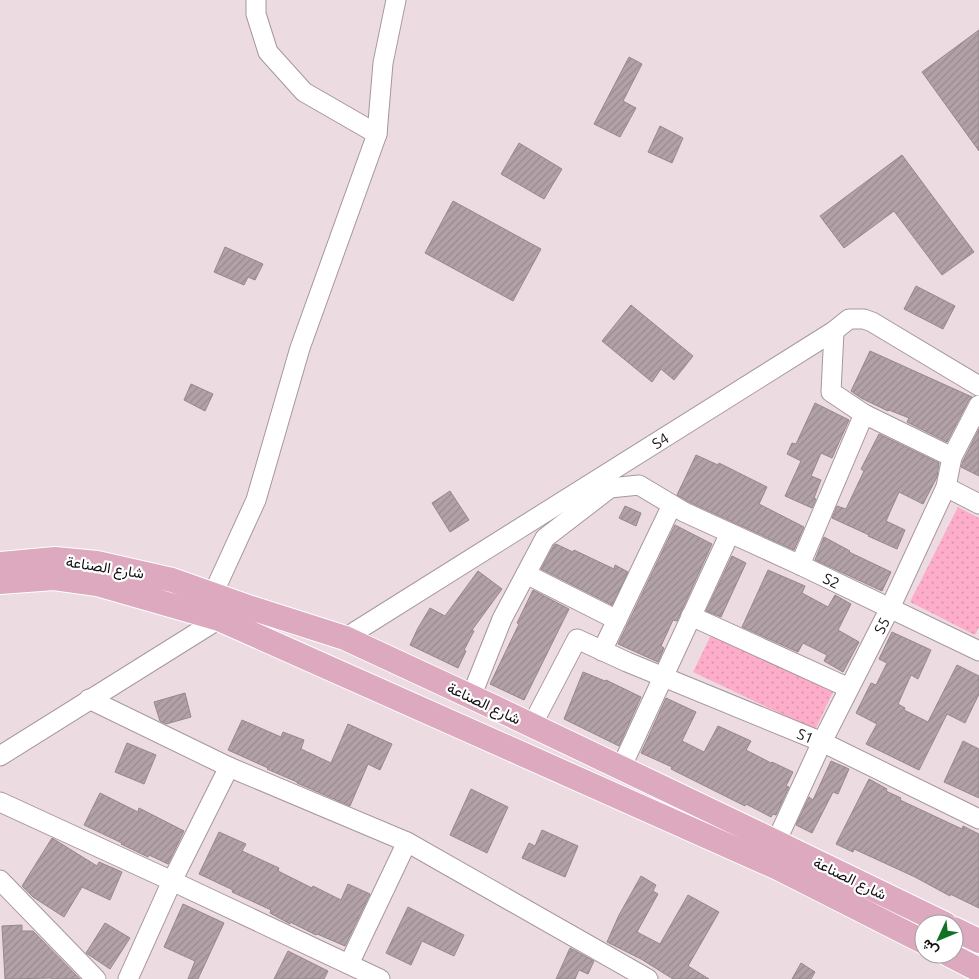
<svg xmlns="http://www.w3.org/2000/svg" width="979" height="979" viewBox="0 0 979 979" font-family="Ubuntu,Vazirmatn,sans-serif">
<defs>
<pattern id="grass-dots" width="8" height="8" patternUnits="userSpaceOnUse" patternTransform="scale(1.25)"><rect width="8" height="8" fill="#fdacca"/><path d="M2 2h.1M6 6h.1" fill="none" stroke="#d893ac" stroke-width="1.8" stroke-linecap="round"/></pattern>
<pattern id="building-hatch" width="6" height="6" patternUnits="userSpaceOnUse" patternTransform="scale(1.25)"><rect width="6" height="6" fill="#b2a2a8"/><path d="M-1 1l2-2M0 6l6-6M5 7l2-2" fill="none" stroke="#988a90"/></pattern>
</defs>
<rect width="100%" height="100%" fill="#ecdbe1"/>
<path fill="url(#grass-dots)" d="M 958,507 L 979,518 L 979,627 L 975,635 L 910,602 Z
M 711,635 L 833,692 L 815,730 L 693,672 Z"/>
<path fill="url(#building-hatch)" stroke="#97888d" d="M 979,30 L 979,151 L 922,72 Z
M 629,57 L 642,64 L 623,101 L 636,108 L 620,137 L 594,124 Z
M 660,126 L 683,138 L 672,163 L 648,152 Z
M 519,143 L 562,169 L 544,199 L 501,174 Z
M 902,155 L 974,252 L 942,275 L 894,211 L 844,248 L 820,216 Z
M 453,201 L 541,249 L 513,301 L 425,253 Z
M 225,247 L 263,264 L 255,280 L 248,277 L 244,285 L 214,272 Z
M 916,286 L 955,306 L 943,329 L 904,309 Z
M 631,305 L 693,356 L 674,380 L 661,369 L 652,382 L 602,341 Z
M 870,351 L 972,397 L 969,400 L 947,442 L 907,422 L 909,418 L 889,410 L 888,411 L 861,398 L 851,391 Z
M 191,384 L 213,394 L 205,411 L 184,400 Z
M 815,403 L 849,420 L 832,458 L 821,453 L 811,476 L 821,480 L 814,498 L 816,499 L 812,508 L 785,496 L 801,461 L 787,454 L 792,443 L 796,444 Z
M 979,429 L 979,476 L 961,467 L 963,461 Z
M 879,434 L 939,463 L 937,477 L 923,504 L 899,492 L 886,521 L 905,530 L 897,549 L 868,536 L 869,535 L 832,518 L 837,506 L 846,509 L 864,471 L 861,469 Z
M 696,455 L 718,465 L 719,463 L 767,487 L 759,504 L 804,527 L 794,550 L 689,502 L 677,495 Z
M 450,491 L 469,520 L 450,532 L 432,503 Z
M 625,506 L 641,513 L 636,526 L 619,518 Z
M 675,525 L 712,544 L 677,621 L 673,620 L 661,646 L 664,648 L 658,662 L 618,644 Z
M 824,537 L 850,551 L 849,552 L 891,572 L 882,591 L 815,560 Z
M 556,544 L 573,552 L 574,550 L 614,569 L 615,565 L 628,572 L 612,605 L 541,569 L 554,545 Z
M 732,556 L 746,563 L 721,617 L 706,611 Z
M 768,570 L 805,586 L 802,593 L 828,607 L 835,595 L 851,604 L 838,630 L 859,642 L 843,672 L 824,661 L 827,655 L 803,643 L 798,652 L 742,627 Z
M 478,571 L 502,589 L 472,630 L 474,631 L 464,650 L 466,651 L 458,668 L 410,645 L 418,628 L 430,608 L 445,616 Z
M 533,590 L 569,609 L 524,700 L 490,684 L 519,624 L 517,623 Z
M 892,632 L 931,650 L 918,679 L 911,675 L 898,704 L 905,708 L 904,710 L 928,722 L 957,665 L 979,676 L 979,694 L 965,723 L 947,714 L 919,770 L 866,744 L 877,724 L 856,713 L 871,683 L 876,685 L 887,663 L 879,659 Z
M 583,672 L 605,681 L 606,680 L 641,697 L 619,746 L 564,719 Z
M 185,693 L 191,717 L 166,724 L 160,721 L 154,702 Z
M 666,698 L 696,712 L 682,741 L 704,752 L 718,726 L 751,741 L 746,750 L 771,763 L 772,762 L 793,772 L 786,786 L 789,787 L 776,815 L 773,814 L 771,817 L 746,804 L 745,806 L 671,769 L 672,767 L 641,753 Z
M 242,720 L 281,737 L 283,732 L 304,740 L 301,749 L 331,763 L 348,724 L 392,744 L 380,770 L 368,764 L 350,806 L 297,783 L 297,782 L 267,769 L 268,768 L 228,750 Z
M 963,741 L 979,749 L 979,798 L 944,782 Z
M 127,743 L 156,755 L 144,784 L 115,772 Z
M 831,761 L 849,769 L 838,794 L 833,792 L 812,833 L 796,825 L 809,797 L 813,800 Z
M 869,779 L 887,789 L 886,791 L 901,798 L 900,800 L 962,829 L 963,826 L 979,834 L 979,908 L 950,894 L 950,896 L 915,877 L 854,849 L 853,852 L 836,844 Z
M 471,789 L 508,807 L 487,853 L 450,835 Z
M 100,793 L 138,812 L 139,808 L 184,831 L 168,864 L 149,855 L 148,857 L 121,844 L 122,843 L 84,825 Z
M 542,830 L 578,846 L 565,877 L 522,858 L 529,843 L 535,846 Z
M 219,832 L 246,844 L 242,851 L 279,868 L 278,871 L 312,888 L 313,886 L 341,900 L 348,884 L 370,894 L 345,946 L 317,934 L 316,935 L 290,922 L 290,924 L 270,913 L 271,910 L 232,892 L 233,890 L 199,874 Z
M 52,838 L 97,866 L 99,862 L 122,872 L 110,900 L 82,887 L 64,917 L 33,897 L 22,886 Z
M 641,876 L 656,885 L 653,891 L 658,894 L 637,932 L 660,944 L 688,895 L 719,912 L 688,966 L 709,979 L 673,979 L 641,959 L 607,942 L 619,915 Z
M 183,904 L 224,923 L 198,979 L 188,979 L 195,961 L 164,947 Z
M 408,907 L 464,935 L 454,956 L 422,941 L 411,965 L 386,953 Z
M 105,923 L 130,938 L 110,969 L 86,953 Z
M 22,925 L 22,931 L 33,931 L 80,979 L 52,979 L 52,978 L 5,979 L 2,926 Z
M 570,948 L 594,961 L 588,974 L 579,970 L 575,979 L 556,979 Z
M 288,951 L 328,971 L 324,979 L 274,979 Z
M 801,963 L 815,972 L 811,979 L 792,979 Z"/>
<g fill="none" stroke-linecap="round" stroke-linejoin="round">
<g stroke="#a7979c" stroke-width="21">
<g id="minor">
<path d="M 256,0 L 256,14 L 268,52 L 304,92 L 377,134"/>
<path d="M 834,331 L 831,392 L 864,414 L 952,457"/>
<path d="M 946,487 L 979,504"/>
<path d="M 800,565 L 864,414"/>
<path d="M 526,574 L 617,620"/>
<path d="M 213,594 L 256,500 L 300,348 L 377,134 L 383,63 L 396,0"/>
<path d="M 691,616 L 849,688"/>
<path id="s1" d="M 345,638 L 834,331 L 849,319 L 864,319 L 872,322 L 979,386"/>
<path d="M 602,651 L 672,505"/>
<path id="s2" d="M 471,697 L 502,619 L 545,538 L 610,488 L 639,485 L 684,512 L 800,565 L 979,651"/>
<path d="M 89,699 L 229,767 L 407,842 L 648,979"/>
<path id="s3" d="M 532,725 L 577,639 L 627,662 L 822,742 L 979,819"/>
<path d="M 0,756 L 219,619"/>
<path d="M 621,768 L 730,533"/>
<path d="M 0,802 L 172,881 L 380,979"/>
<path id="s4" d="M 776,842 L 822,742 L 890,608 L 946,487 L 952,457 L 979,405"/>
<path d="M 0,880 L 96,979"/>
<path d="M 349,964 L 407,842"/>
<path d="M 128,979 L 172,881 L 229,767"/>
</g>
</g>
<g stroke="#fff" stroke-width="26">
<path id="major" d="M 0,564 L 55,559 L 97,563 L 172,580 L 251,608 L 345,638 L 500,710 L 776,842 L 945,924
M 0,582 L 54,578 L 97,584 L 219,619 L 778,868 L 924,942
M 954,929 L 979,941
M 948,954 L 979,970"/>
</g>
<use href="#minor" stroke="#fff" stroke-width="19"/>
<use href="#major" stroke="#dda9be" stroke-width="24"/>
</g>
<g text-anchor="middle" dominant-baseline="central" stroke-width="4.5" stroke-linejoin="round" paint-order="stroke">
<g font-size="15" fill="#140f10" stroke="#fff">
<text stroke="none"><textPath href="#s1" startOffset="372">S4</textPath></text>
<text transform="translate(105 567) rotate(9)">شارع الصناعة</text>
<text stroke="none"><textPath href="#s2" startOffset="502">S2</textPath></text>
<text stroke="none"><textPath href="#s4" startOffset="241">S5</textPath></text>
<text transform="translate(484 703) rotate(25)">شارع الصناعة</text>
<text stroke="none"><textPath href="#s3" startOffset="345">S1</textPath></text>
<text transform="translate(850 878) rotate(26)">شارع الصناعة</text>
</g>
</g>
<g transform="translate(939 939) rotate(226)"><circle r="24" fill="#ffffff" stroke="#a19f9f"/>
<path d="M0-4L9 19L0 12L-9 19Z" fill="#107323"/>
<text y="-8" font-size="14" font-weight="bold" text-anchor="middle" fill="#140f10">ش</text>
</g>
</svg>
